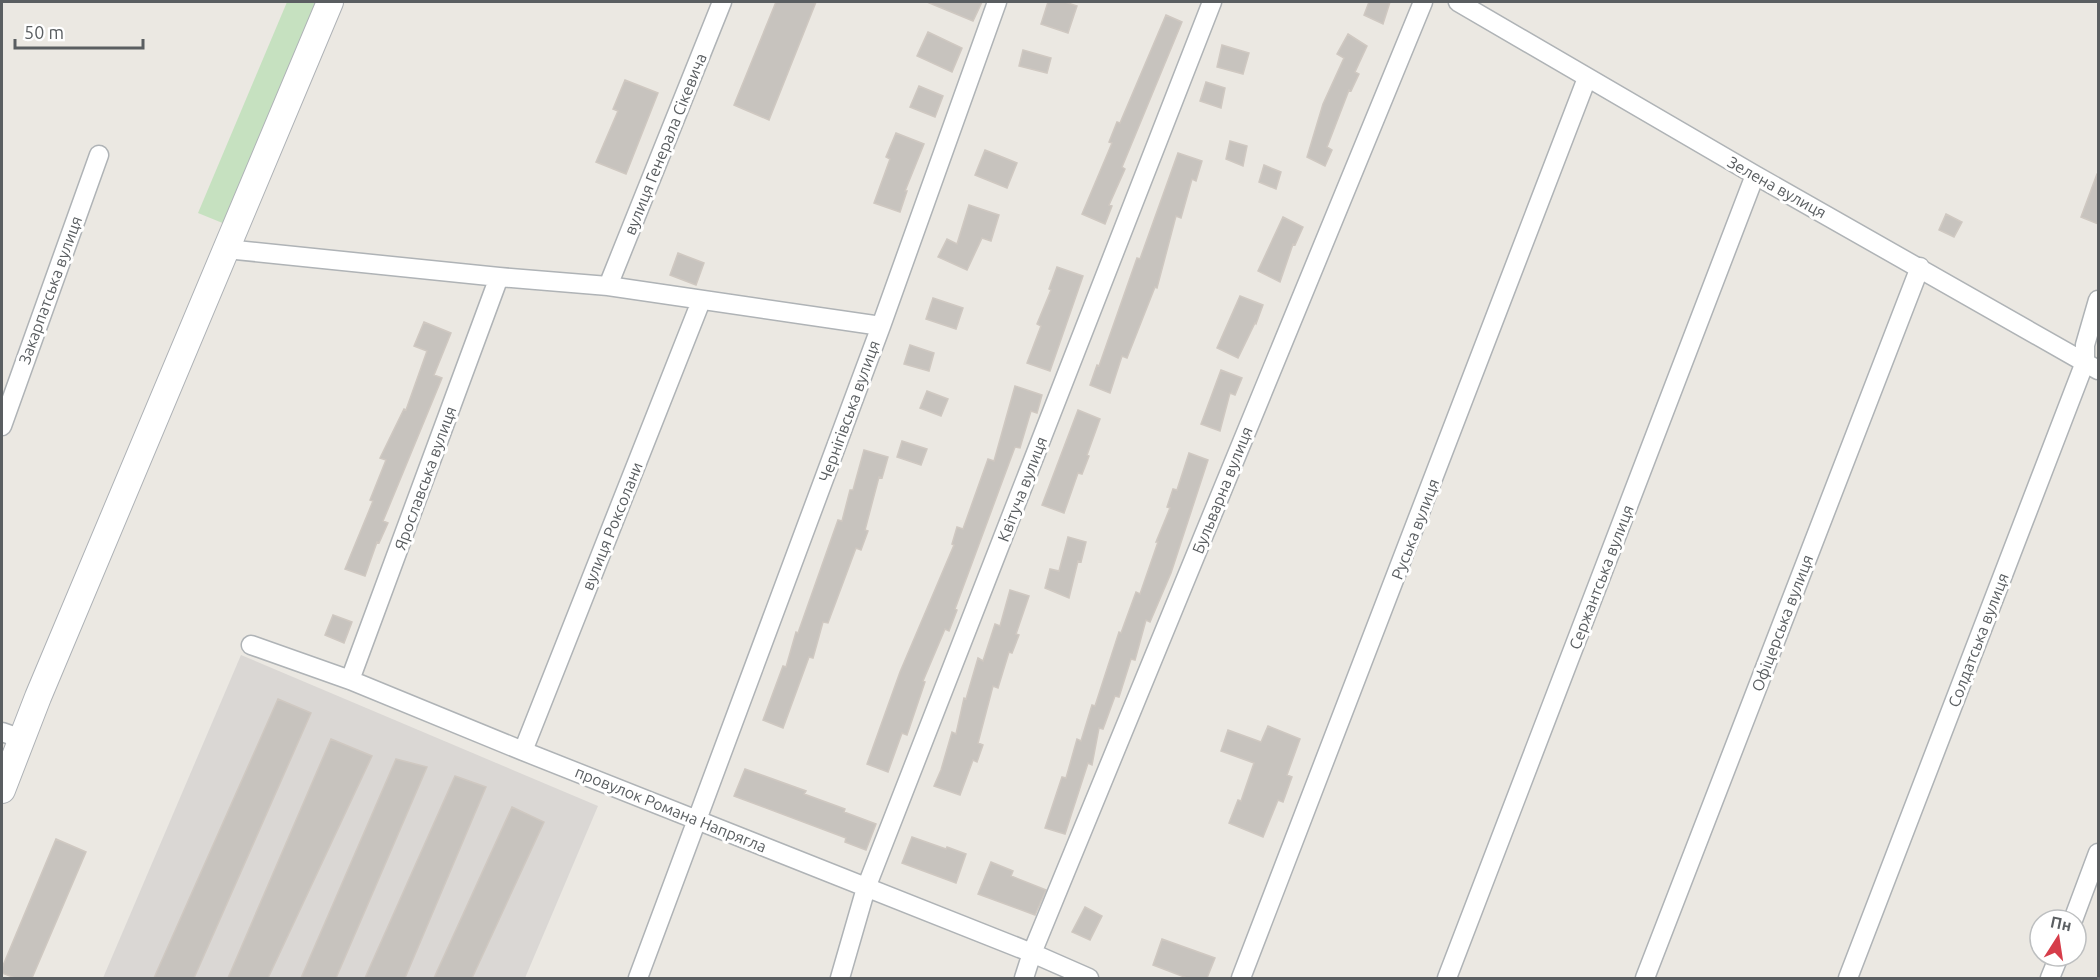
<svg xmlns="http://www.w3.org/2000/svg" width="2100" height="980" viewBox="0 0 2100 980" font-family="Ubuntu,sans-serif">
<rect width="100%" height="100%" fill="#ebe8e2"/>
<path fill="#dad7d4" d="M 241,655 L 598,806 L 525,978 L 103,978 Z"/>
<path fill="#c6e1c0" d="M 287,2 L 317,2 L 225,224 L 198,213 Z"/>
<path fill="#c7c3be" stroke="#cfc8c1" stroke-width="1.5" d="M 776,2 L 816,2 L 769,120 L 734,105 Z
M 927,2 L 982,2 L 973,21 Z
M 1048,2 L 1065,2 L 1077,6 L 1068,33 L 1041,24 Z
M 1369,2 L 1390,2 L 1383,24 L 1364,15 Z
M 1166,15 L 1182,22 L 1122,167 L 1125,169 L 1109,205 L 1112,206 L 1105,224 L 1082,214 L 1112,143 L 1109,142 L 1117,122 L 1120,123 Z
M 928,32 L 962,48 L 952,72 L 917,56 Z
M 1348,34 L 1367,46 L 1355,72 L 1359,74 L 1351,91 L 1349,90 L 1327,147 L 1332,150 L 1325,166 L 1307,157 L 1323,104 L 1344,58 L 1337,54 Z
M 1222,45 L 1249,53 L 1243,74 L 1217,67 Z
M 1023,50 L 1051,58 L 1047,73 L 1019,66 Z
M 625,80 L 658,93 L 626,174 L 596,162 L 618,111 L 613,109 Z
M 1206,82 L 1225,88 L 1221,108 L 1200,101 Z
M 919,86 L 943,96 L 935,117 L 910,107 Z
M 896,133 L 924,144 L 905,191 L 907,191 L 900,212 L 874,203 L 890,159 L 886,157 Z
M 1230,141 L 1247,146 L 1243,166 L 1226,159 Z
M 985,150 L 1017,163 L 1007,188 L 975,175 Z
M 1178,153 L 1202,161 L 1196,181 L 1192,179 L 1181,218 L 1176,216 L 1157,288 L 1155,287 L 1127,358 L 1122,356 L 1110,393 L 1090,385 L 1097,365 L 1099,366 L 1137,258 L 1140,259 Z
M 1264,165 L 1281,172 L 1276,189 L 1259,182 Z
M 2097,174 L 2098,174 L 2098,224 L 2081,217 Z
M 969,205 L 999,215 L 991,241 L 982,238 L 967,270 L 938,257 L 947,239 L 957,244 Z
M 1946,214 L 1962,222 L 1954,237 L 1939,230 Z
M 1283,217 L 1303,227 L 1295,245 L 1293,244 L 1280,282 L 1258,271 Z
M 678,253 L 704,263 L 696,285 L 670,275 Z
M 1057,267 L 1083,276 L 1050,371 L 1027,363 L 1041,326 L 1037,324 L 1051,290 L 1049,289 Z
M 1240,296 L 1263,305 L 1256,324 L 1255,323 L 1238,358 L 1217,348 Z
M 933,298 L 963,308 L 956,329 L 926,319 Z
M 424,322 L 451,333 L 434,375 L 442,378 L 383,521 L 388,523 L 379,543 L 377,542 L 365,576 L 345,569 L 373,501 L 370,500 L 386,460 L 380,458 L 404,409 L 406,410 L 427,351 L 414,346 Z
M 910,345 L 934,353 L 929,371 L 904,364 Z
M 1221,370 L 1242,378 L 1235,395 L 1230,393 L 1220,431 L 1201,424 Z
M 1015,386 L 1042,395 L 1037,413 L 1031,411 L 1020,448 L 1015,447 L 955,609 L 957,610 L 949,631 L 945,629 L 923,681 L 925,682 L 907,735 L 902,733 L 888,772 L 867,764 L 900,672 L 954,545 L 952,544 L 957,527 L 963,529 L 988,459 L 994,461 Z
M 927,391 L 948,399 L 941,416 L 920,408 Z
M 1078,410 L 1100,419 L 1087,455 L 1089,456 L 1082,474 L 1078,473 L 1064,513 L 1042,505 Z
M 902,441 L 927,449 L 921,465 L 897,457 Z
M 864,450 L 888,457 L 882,478 L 879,477 L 865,530 L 868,531 L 861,550 L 856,548 L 828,623 L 823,622 L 813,658 L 809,657 L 783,728 L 763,720 L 783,666 L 786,667 L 796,632 L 798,633 L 838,520 L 842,521 L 850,490 L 853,490 Z
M 1189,453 L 1208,460 L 1171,573 L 1150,622 L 1146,620 L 1135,660 L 1131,659 L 1119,697 L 1115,696 L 1103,729 L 1099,728 L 1092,765 L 1088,763 L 1065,834 L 1045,828 L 1062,777 L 1066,778 L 1077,739 L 1081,741 L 1092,705 L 1095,706 L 1119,632 L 1121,633 L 1136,592 L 1140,594 L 1158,542 L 1156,542 L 1170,508 L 1167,507 L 1173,489 L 1177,490 Z
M 1068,537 L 1086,542 L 1081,562 L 1078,561 L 1069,598 L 1045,588 L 1050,569 L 1059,571 Z
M 1010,590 L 1029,596 L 1016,634 L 1019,635 L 1012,653 L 1009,652 L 998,688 L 993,686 L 978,743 L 983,745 L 977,762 L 973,760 L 960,795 L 934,786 L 941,770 L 952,732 L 956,734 L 964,698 L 966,699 L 978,658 L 983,661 L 995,624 L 1000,626 Z
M 333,615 L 352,622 L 344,643 L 325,635 Z
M 278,699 L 311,713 L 194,978 L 154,978 Z
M 1268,726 L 1300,739 L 1287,775 L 1292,777 L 1283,802 L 1278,800 L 1263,837 L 1229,823 L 1238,800 L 1241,801 L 1254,763 L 1221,751 L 1228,730 L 1261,742 Z
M 331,739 L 372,756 L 268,978 L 228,978 Z
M 396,759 L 427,767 L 336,978 L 301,978 Z
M 745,769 L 806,791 L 804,794 L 845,809 L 844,812 L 876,824 L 866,850 L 845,842 L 846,838 L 734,796 Z
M 455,776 L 486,787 L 405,978 L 365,978 Z
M 512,807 L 544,822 L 472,978 L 434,978 Z
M 912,837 L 946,849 L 947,847 L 966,854 L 956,883 L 902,863 Z
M 56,839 L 86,852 L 32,978 L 15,978 L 2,973 L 2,968 Z
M 991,862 L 1013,871 L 1011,876 L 1046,890 L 1035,915 L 978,894 Z
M 1085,907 L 1102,916 L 1090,940 L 1072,932 Z
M 1162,939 L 1215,958 L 1207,978 L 1187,978 L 1153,965 Z"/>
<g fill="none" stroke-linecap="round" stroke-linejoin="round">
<g stroke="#afb3b6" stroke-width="21">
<path id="street" d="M 1458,2 L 1755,175 L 2098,370
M 226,249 L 499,277 L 608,286 L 881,326
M 608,286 L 722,2
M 2,426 L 99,155
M 251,645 L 350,680 L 523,751 L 1032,953 L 1089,978
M 350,680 L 499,277
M 2,732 L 22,739
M 523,751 L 701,301
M 2073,920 L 2098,853
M 638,978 L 881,326 L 997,2
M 840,978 L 866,888 L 1212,2
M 1024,978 L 1032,953 L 1423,2
M 1241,978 L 1587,78
M 1447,978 L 1755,175
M 1645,978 L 1920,267
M 1848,978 L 2085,362 L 2085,345 L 2098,300
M 2050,978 L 2059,956"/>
</g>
<g stroke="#aeb2b6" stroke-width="28">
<path id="secondary" d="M 2,790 L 38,697 L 330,2"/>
</g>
<use href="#street" stroke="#fff" stroke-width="18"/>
<use href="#secondary" stroke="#fff" stroke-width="26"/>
</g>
<g text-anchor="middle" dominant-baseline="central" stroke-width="6" stroke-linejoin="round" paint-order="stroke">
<g font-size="16" fill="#5a5e61" stroke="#fff">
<text transform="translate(665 144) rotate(-68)">вулиця Генерала Сікевича</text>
<text transform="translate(1777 187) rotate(29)">Зелена вулиця</text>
<text transform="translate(50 290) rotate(-70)">Закарпатська вулиця</text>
<text transform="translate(849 411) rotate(-70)">Чернігівська вулиця</text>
<text transform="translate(425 478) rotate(-70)">Ярославська вулиця</text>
<text transform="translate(1022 489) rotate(-69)">Квітуча вулиця</text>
<text transform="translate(1222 490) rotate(-68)">Бульварна вулиця</text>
<text transform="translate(612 526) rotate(-68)">вулиця Роксолани</text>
<text transform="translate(1415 529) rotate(-69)">Руська вулиця</text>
<text transform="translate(1601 577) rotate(-69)">Сержантська вулиця</text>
<text transform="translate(1782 623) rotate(-69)">Офіцерська вулиця</text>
<text transform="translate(1978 640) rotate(-69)">Солдатська вулиця</text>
<text transform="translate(671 809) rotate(22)">провулок Романа Напрягла</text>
</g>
</g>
<rect width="2100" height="980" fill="none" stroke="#5a5e61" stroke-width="6"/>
<g transform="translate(2058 938) rotate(12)"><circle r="28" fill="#ffffff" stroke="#bdbfc0" stroke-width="1.5"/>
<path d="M0-4.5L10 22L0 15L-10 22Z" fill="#d63d4a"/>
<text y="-9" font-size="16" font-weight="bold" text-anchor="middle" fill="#5a5e61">Пн</text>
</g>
<path d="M15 39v9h128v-9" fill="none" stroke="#5a5e61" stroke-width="3"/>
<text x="24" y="39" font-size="18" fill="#5a5e61" stroke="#ffffff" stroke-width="4.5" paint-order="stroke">50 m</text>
</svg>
